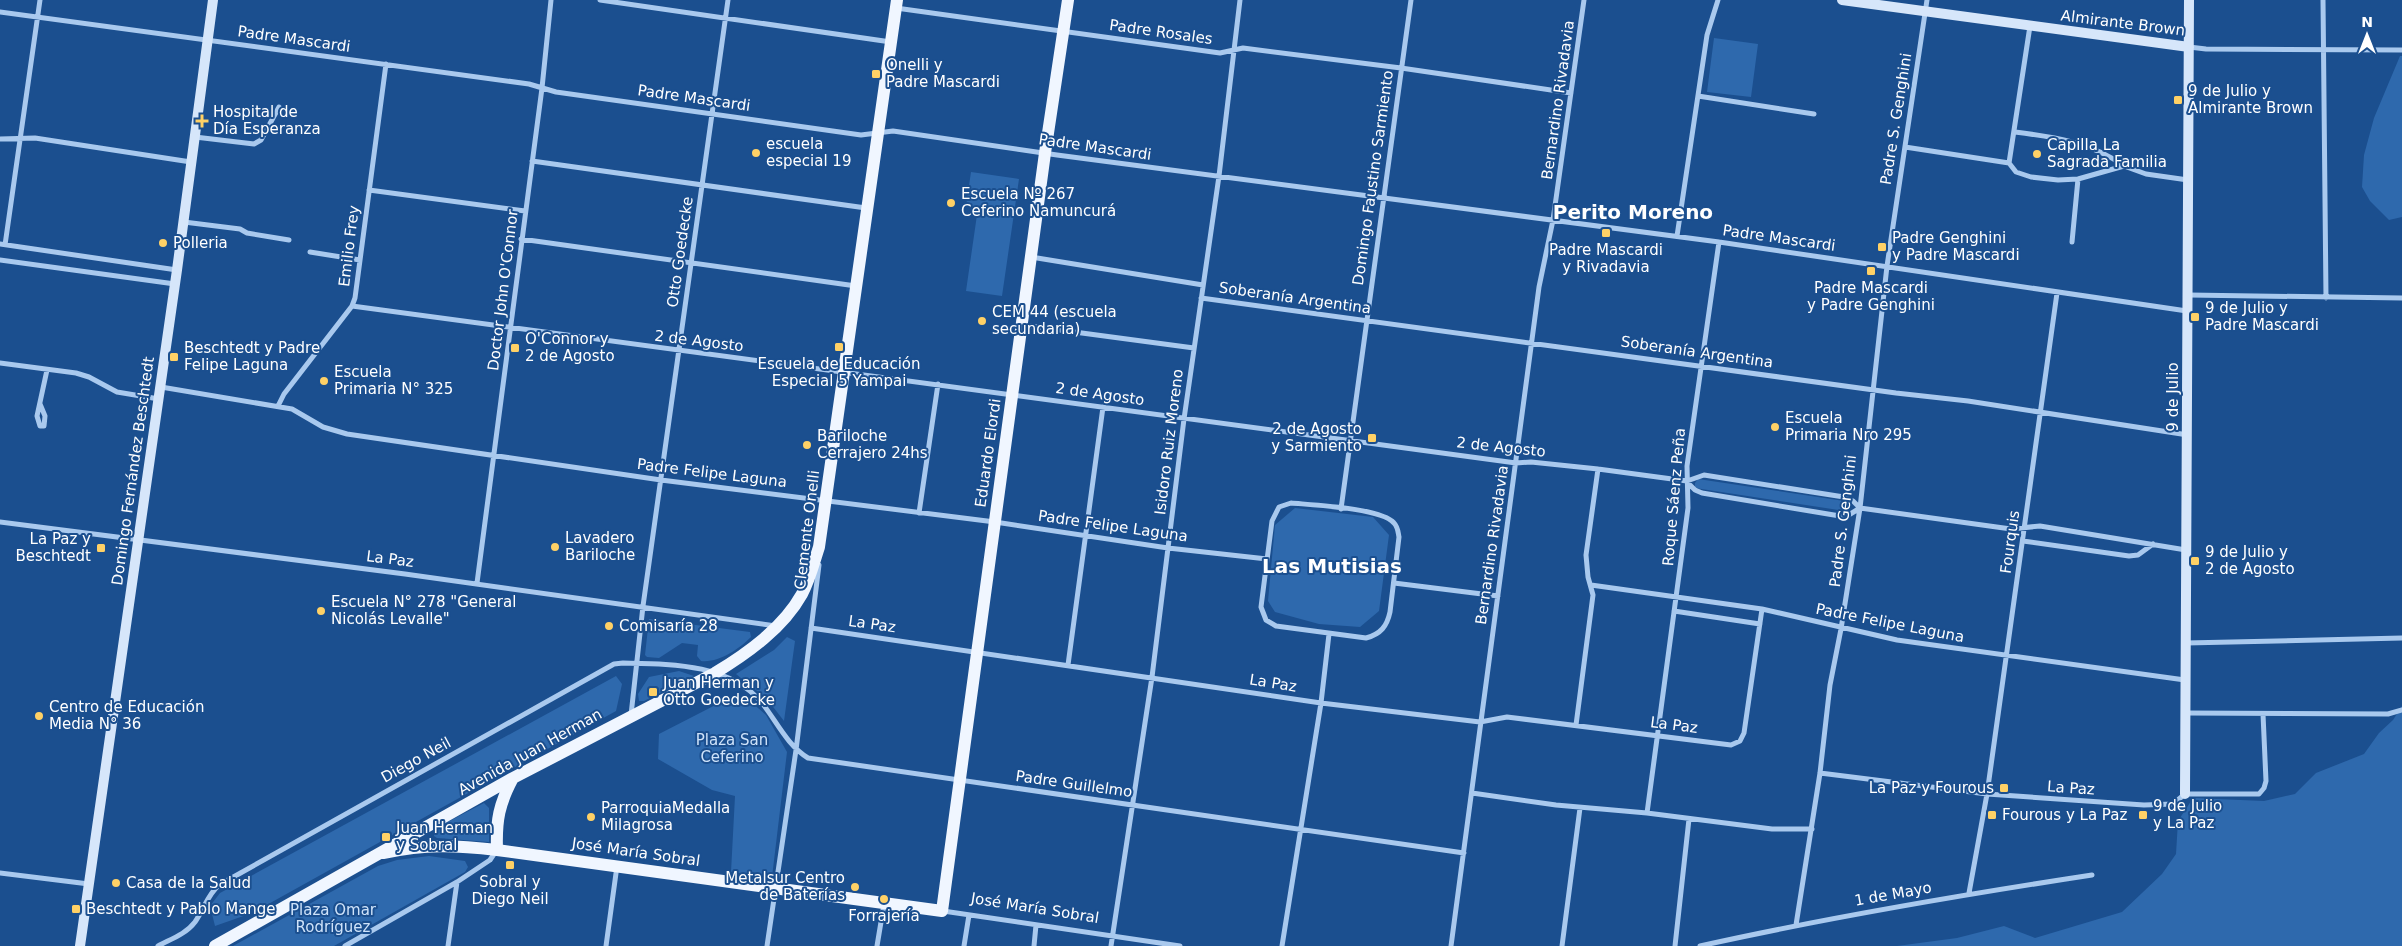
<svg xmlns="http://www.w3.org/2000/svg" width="2402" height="946" viewBox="0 0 2402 946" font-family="'DejaVu Sans',sans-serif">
<rect width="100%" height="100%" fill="#1b4f8f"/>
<path fill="#2e69ad" d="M 1714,38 L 1758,44 L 1751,97 L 1707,92 Z
M 2400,56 L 2402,56 L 2402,217 L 2389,220 L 2370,201 L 2362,187 L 2364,155 L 2374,118 Z
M 971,172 L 1019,179 L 1002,296 L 966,291 L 978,208 L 966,206 Z
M 1698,479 L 1844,501 L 1849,503 L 1849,509 L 1845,511 L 1695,488 L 1695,483 Z
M 1295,508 L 1373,517 L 1389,535 L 1379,611 L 1360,627 L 1319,624 L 1275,612 L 1268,601 L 1275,525 Z
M 649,619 L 750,632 L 751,637 C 739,649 719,663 701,661 L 697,656 L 698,645 L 682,643 L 659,658 L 647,657 L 645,655 Z
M 787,637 L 795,641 L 784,721 L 767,699 L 736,674 L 774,650 Z
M 679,671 L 694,676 L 644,701 L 639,701 L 638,694 L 649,677 Z
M 616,676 L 622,684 L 616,711 L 252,913 L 215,926 L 210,906 L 220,893 Z
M 735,695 L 750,701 L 766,715 L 787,752 L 772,877 L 731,872 L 735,796 L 712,790 L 658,759 L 659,734 Z
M 2402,706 L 2402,946 L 1897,946 L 1957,938 L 2004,926 L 2035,938 L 2122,912 L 2162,874 L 2176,854 L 2178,821 L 2193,798 L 2264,801 L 2295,794 L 2316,773 L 2364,754 L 2379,733 L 2393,720 Z
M 484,803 L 489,808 L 489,842 L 437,838 L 434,836 L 434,830 L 438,827 Z
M 429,856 L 465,861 L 468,867 L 465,872 L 334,946 L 233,946 L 378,866 L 397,860 Z"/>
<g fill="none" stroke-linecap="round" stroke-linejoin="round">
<path stroke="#a9c9ee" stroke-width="5" d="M 600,0 L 891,42
M 2323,0 L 2326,298
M 896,8 L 1220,53 L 1243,48 L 1401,68 L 1571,93
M 0,12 L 529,84 L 556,92 L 861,135 L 893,131 L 1057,155 L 1719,242 L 2187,311
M 2189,47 L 2206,49 L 2402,50
M 1698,96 L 1814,114
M 2015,132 C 2054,137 2091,142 2124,166
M 195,137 L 254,144 L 261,140 L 279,107
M 0,139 L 35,138 L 191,162
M 1905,147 L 2009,163 L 2016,172 L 2031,177 L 2058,180 L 2078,179 L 2124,166 L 2146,174 L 2188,180
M 532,161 L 866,208
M 2009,163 L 2030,26
M 369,190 L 525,211
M 184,222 L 240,229 L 247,233 L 289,240
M 1677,236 L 1707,35 L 1718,0
M 521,239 L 856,286
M 2072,242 L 2078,179
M 0,244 L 177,270
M 5,245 L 40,0
M 310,252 L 360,260
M 1031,257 L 1203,285
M 0,260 L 175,284
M 2189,295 L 2402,298
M 1201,298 L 1896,393 L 1968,401 L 2188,435
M 352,306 L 1516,463 L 1531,462 L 1598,469 L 1687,481 L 1704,475 L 1844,497 L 1853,501 L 1860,508 L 2011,529 L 2040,526 L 2186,550
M 1022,325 L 1194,348
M 0,363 L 76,373 L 89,377 L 117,392 L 159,399
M 161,387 L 292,409 L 323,427 L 347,434 L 661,480 L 995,522 L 1168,548 L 1267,559
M 40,404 L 45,416 L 44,426 L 40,426 L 37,416 L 47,370
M 278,406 L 284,394 L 352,306 L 355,298 L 386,64
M 1687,482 L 1695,490 L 1702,493 L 1840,516 L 1847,516 L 1860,508
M 1291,503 C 1313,505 1381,508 1394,523 C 1398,527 1398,532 1399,537 L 1390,612 C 1387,626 1381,634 1366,638 L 1276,626 L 1266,620 L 1261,607 L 1272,521 L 1279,507 Z
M 1341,509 L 1411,0
M 919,513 L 938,384
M 0,522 L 405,574 L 776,626
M 2023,541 L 2129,556 L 2138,555 L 2153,544
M 477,583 L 542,88 L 551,0
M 1394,583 L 1498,596
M 1591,585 L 1762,609 L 1897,640 L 2185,680
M 1674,611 L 1760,624
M 811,628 L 1321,703 L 1480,722 L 1507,717 L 1731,745 L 1740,741 L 1744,733 L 1762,609
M 2186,643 L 2402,638
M 1068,665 L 1103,407
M 2186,713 L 2388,714 L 2402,710
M 631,715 L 643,606 L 728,0
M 1576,725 L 1593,595 L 1588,577 L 1586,555 L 1598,469
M 1820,773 L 1987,794 L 2144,805 L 2173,804 L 2185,794 L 2259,794 L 2264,788 L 2266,781 L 2263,714
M 1472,793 L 1556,805 L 1647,813 L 1772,829 L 1812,829
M 1647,813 L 1688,508 L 1687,466 L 1719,242
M 0,873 L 89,884
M 1969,893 L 1987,794 L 2057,293
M 943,911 L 1180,946
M 1796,925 L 1820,773 L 1830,685 L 1841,629 L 1860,508 L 1887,266 L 1927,0
M 158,946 C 171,939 186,934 195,922 C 204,909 208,894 219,885 L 614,664 L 623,663 C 670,664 729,663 762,703 C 777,722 787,745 808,758 L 1464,853
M 345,946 L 457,882 L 490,860 L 496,851
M 448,946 L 457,882
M 606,946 L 617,866
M 767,946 L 796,750 L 819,565
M 877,946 L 884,904
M 964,946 L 969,915
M 1034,946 L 1036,925
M 1111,946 L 1152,677 L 1184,419 L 1219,176 L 1240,0
M 1282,946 L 1321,703 L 1329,634
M 1451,946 L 1539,287 L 1553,220 L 1584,0
M 1562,946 L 1580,808
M 1675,946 L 1689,819
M 1700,946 C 1830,917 1961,895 2092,875"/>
<path stroke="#d6e6fa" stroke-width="10" d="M 1842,0 L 2189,47
M 2185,794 L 2189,0
M 80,946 L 177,270 L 213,0"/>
<path stroke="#f0f6ff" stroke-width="12" d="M 497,850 C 496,820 499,804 513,778
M 383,853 C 427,844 454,845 497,850 L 942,911 L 1045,153 L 1068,0
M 215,946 L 513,778 L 715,673 C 748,653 783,628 802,594 C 810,579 814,562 819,547 L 897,0"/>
</g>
<g fill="#ffd166" stroke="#1b4f8f" stroke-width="2">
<rect x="871" y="69" width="10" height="10" rx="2.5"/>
<rect x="2173" y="95" width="10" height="10" rx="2.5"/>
<path d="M199.5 113.5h5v5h5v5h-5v5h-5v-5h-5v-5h5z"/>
<circle cx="756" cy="153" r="5"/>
<circle cx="2037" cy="154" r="5"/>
<circle cx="951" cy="203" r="5"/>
<rect x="1601" y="228" width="10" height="10" rx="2.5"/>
<circle cx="163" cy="243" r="5"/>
<rect x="1877" y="242" width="10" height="10" rx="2.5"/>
<rect x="1866" y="266" width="10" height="10" rx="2.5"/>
<rect x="2190" y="312" width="10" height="10" rx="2.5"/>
<circle cx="982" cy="321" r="5"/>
<rect x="834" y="342" width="10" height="10" rx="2.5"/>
<rect x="510" y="343" width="10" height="10" rx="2.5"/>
<rect x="169" y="352" width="10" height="10" rx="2.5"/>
<circle cx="324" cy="381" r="5"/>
<circle cx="1775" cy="427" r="5"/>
<rect x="1367" y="433" width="10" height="10" rx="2.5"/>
<circle cx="807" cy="445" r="5"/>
<circle cx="555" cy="547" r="5"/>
<rect x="96" y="543" width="10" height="10" rx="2.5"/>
<rect x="2190" y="556" width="10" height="10" rx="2.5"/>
<circle cx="321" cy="611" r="5"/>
<circle cx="609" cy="626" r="5"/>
<rect x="648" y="687" width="10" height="10" rx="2.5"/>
<circle cx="39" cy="716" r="5"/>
<rect x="1999" y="783" width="10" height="10" rx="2.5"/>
<rect x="1987" y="810" width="10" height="10" rx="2.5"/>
<rect x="2138" y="810" width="10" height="10" rx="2.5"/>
<circle cx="591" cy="817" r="5"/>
<rect x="381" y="832" width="10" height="10" rx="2.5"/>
<rect x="505" y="860" width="10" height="10" rx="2.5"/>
<circle cx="116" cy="883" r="5"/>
<circle cx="855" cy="887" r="5"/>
<circle cx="884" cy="899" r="5"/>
<rect x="71" y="904" width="10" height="10" rx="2.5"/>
</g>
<g text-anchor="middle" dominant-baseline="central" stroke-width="4" stroke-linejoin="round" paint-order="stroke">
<g font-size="15" fill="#fff" stroke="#1b4f8f">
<text transform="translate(2123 23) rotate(7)">Almirante Brown</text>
<text transform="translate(1161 32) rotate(8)">Padre Rosales</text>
<text transform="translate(294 39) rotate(8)">Padre Mascardi</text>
<text transform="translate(694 98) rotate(8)">Padre Mascardi</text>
<text transform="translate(1558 100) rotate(-82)">Bernardino Rivadavia</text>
<text transform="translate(1896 119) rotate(-81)">Padre S. Genghini</text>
<text transform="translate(1095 147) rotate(8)">Padre Mascardi</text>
<text transform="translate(1373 178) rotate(-82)">Domingo Faustino Sarmiento</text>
<text transform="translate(1779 238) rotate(8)">Padre Mascardi</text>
<text transform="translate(349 246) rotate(-83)">Emilio Frey</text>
<text transform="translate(680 252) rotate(-82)">Otto Goedecke</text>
<text transform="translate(503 290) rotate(-83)">Doctor John O'Connor</text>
<text transform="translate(1295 298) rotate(8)">Soberanía Argentina</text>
<text transform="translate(699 341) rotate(7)">2 de Agosto</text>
<text transform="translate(1697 352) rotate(8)">Soberanía Argentina</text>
<text transform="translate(1100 394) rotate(8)">2 de Agosto</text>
<text transform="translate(2173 397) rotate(-90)">9 de Julio</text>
<text transform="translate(1169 442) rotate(-83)">Isidoro Ruiz Moreno</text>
<text transform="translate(1501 447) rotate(6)">2 de Agosto</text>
<text transform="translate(988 453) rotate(-82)">Eduardo Elordi</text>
<text transform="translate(133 471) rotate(-82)">Domingo Fernández Beschtedt</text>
<text transform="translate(712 473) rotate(7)">Padre Felipe Laguna</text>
<text transform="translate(1674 497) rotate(-85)">Roque Sáenz Peña</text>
<text transform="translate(1843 521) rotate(-83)">Padre S. Genghini</text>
<text transform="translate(1113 526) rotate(8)">Padre Felipe Laguna</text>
<text transform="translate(807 530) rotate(-83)">Clemente Onelli</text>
<text transform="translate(2010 542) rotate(-82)">Fourquis</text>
<text transform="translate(1492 545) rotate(-82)">Bernardino Rivadavia</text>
<text transform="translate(390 559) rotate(7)">La Paz</text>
<text transform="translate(1890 623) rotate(11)">Padre Felipe Laguna</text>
<text transform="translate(872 624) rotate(8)">La Paz</text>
<text transform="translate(1273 683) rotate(9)">La Paz</text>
<text transform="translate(1674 725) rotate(7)">La Paz</text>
<text transform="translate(530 752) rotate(-29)">Avenida Juan Herman</text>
<text transform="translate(416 760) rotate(-29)">Diego Neil</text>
<text transform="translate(1074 784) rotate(8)">Padre Guillelmo</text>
<text transform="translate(2071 788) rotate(4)">La Paz</text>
<text transform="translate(636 852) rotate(8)">José María Sobral</text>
<text transform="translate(1893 894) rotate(-10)">1 de Mayo</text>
<text transform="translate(1035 908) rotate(9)">José María Sobral</text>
</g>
<g font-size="15" fill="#fff" stroke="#1b4f8f" text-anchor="start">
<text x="886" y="65">Onelli y<tspan x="886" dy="17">Padre Mascardi</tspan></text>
<text x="2188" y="91">9 de Julio y<tspan x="2188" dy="17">Almirante Brown</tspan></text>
<text x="213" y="112">Hospital de<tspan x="213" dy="17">Día Esperanza</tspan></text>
<text x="766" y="144">escuela<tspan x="766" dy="17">especial 19</tspan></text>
<text x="2047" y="145">Capilla La<tspan x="2047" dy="17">Sagrada Familia</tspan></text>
<text x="961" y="194">Escuela Nº 267<tspan x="961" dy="17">Ceferino Namuncurá</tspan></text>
<text x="1892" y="238">Padre Genghini<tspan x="1892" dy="17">y Padre Mascardi</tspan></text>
<text x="173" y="243">Polleria</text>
<text x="1606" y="250" text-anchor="middle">Padre Mascardi<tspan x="1606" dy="17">y Rivadavia</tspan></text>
<text x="1871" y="288" text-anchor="middle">Padre Mascardi<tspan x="1871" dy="17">y Padre Genghini</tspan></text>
<text x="2205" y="308">9 de Julio y<tspan x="2205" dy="17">Padre Mascardi</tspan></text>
<text x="992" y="312">CEM 44 (escuela<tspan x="992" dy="17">secundaria)</tspan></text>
<text x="525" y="339">O'Connor y<tspan x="525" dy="17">2 de Agosto</tspan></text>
<text x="184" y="348">Beschtedt y Padre<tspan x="184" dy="17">Felipe Laguna</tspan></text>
<text x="839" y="364" text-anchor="middle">Escuela de Educación<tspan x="839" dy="17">Especial 5 Yampai</tspan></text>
<text x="334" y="372">Escuela<tspan x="334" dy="17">Primaria N° 325</tspan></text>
<text x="1785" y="418">Escuela<tspan x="1785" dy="17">Primaria Nro 295</tspan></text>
<text x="1362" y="429" text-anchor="end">2 de Agosto<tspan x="1362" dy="17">y Sarmiento</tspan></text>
<text x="817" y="436">Bariloche<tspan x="817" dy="17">Cerrajero 24hs</tspan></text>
<text x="565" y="538">Lavadero<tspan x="565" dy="17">Bariloche</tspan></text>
<text x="91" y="539" text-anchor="end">La Paz y<tspan x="91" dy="17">Beschtedt</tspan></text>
<text x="2205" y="552">9 de Julio y<tspan x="2205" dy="17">2 de Agosto</tspan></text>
<text x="331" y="602">Escuela N° 278 "General<tspan x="331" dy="17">Nicolás Levalle"</tspan></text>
<text x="619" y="626">Comisaría 28</text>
<text x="663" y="683">Juan Herman y<tspan x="663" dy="17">Otto Goedecke</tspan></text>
<text x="49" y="707">Centro de Educación<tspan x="49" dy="17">Media N° 36</tspan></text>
<text x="1994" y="788" text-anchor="end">La Paz y Fourous</text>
<text x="2153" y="806">9 de Julio<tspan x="2153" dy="17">y La Paz</tspan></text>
<text x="601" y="808">ParroquiaMedalla<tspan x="601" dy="17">Milagrosa</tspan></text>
<text x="2002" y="815">Fourous y La Paz</text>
<text x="396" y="828">Juan Herman<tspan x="396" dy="17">y Sobral</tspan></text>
<text x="845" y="878" text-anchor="end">Metalsur Centro<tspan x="845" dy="17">de Baterías</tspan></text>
<text x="510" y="882" text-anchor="middle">Sobral y<tspan x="510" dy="17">Diego Neil</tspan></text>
<text x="126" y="883">Casa de la Salud</text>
<text x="86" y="909">Beschtedt y Pablo Mange</text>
<text x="884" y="916" text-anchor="middle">Forrajería</text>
</g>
<g font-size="15" fill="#cfe3fa" stroke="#1b4f8f">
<text x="732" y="740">Plaza San<tspan x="732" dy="17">Ceferino</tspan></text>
<text x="333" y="910">Plaza Omar<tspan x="333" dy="17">Rodríguez</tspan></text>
</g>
<g font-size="20" font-weight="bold" fill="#fff" stroke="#1b4f8f">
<text x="1633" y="212">Perito Moreno</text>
<text x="1332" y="566">Las Mutisias</text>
</g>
</g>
<g transform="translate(2367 35)" stroke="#1b4f8f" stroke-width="4" paint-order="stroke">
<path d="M0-4L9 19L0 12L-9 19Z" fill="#ffffff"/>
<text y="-8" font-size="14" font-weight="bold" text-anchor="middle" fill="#ffffff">N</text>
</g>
</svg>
